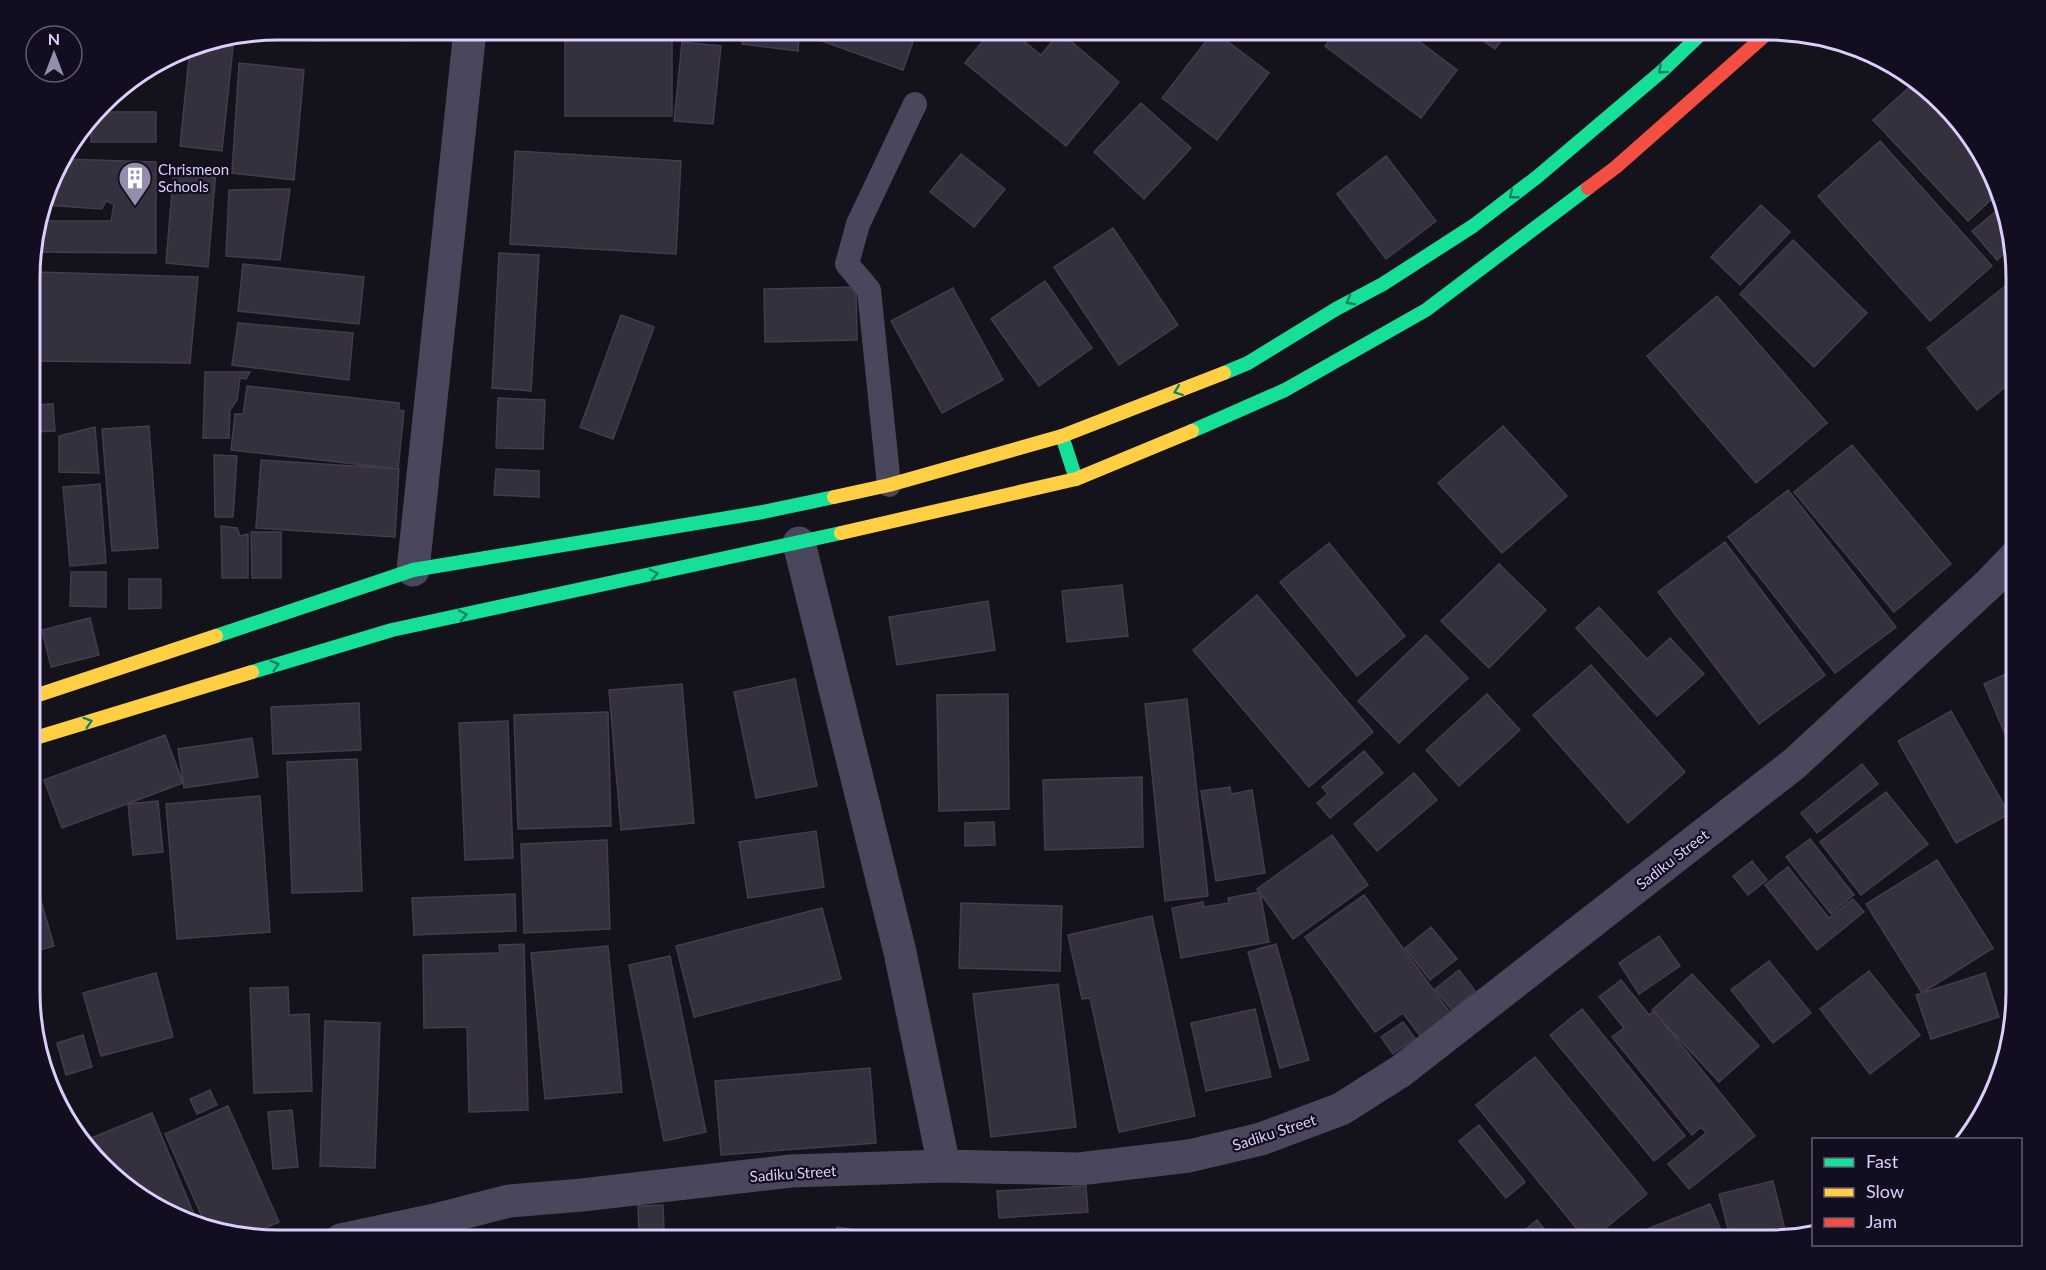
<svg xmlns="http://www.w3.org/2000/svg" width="2046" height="1270" viewBox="0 0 2046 1270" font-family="Lato,sans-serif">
<rect width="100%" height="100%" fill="#14121b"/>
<path fill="#34303d" stroke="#423c4e" stroke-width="1.5" d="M 278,30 L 322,30 L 321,41 L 251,38 L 251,35 Z
M 364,30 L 410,30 L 409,41 L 364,37 Z
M 744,30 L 800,30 L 798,51 L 742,44 Z
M 822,30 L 917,30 L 903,70 L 819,40 Z
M 992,30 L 1010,30 L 1041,55 L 1060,32 L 1119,82 L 1066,146 L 965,63 Z
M 1130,30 L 1166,30 L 1163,40 Z
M 1337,30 L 1404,30 L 1457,70 L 1421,118 L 1325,46 Z
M 1468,30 L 1509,30 L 1495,49 Z
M 1595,30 L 1621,30 L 1616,40 Z
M 1214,31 L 1269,73 L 1217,140 L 1162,98 Z
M 672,35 L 672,116 L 565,116 L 565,36 Z
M 238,38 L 237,44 L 215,42 Z
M 682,42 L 721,46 L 713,124 L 674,121 Z
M 203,45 L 233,47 L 222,151 L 180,146 L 190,48 Z
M 239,63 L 304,70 L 294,180 L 232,173 Z
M 1915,82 L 1983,154 L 1995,196 L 1968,221 L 1873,120 Z
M 1141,103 L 1191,148 L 1144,199 L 1094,152 Z
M 99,112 L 156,112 L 156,142 L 91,142 L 91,122 Z
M 1880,141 L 1992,266 L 1930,321 L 1818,196 Z
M 515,151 L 681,161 L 676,254 L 510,244 Z
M 961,154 L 1005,189 L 974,227 L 930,192 Z
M 1386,156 L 1436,221 L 1386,259 L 1337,194 Z
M 63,159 L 156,162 L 156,253 L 32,252 L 40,221 L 111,221 L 114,204 L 106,201 L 102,209 L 45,205 L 56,168 Z
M 174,167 L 216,170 L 208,267 L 166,263 Z
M 290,189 L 280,260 L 226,256 L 229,190 Z
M 1761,205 L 1790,232 L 1740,285 L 1711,257 Z
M 1999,209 L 2011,248 L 1997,260 L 1972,231 Z
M 1113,228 L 1178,325 L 1119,365 L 1054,267 Z
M 1793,240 L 1867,313 L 1814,367 L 1740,294 Z
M 499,253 L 539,255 L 531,391 L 492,388 Z
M 243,264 L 364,277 L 359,324 L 238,311 Z
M 37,272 L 198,277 L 190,363 L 32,361 L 32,316 Z
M 1045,281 L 1092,348 L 1039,386 L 991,319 Z
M 2008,284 L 2015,294 L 2015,379 L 1977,410 L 1927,348 Z
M 856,287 L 857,340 L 765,342 L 764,289 Z
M 953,288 L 1003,380 L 942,413 L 891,321 Z
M 1717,296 L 1827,423 L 1756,483 L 1647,356 Z
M 621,315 L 654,327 L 613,439 L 580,427 Z
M 238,323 L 353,333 L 349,380 L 232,365 Z
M 205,372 L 250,372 L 246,379 L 240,378 L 237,400 L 230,410 L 229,438 L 203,438 Z
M 247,386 L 399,403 L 399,410 L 404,411 L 398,469 L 231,450 L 235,414 L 243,414 Z
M 498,398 L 545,400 L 543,449 L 496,448 Z
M 53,404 L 55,431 L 32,432 L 32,405 Z
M 149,426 L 158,548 L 112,551 L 102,429 Z
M 1503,426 L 1567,496 L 1502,553 L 1438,483 Z
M 95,427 L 99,473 L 59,472 L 59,436 Z
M 1852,445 L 1951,564 L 1894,612 L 1794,492 Z
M 214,455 L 237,456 L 233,517 L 215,517 Z
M 261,460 L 399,469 L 395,537 L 256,528 Z
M 496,469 L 539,471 L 539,497 L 494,495 Z
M 100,484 L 106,563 L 70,566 L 63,487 Z
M 1788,490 L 1896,627 L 1835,673 L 1728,537 Z
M 221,526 L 237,528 L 240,536 L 248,534 L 248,578 L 222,578 Z
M 251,532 L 281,532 L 281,578 L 252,578 Z
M 1725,542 L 1825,675 L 1759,724 L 1658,592 Z
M 1329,543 L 1405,636 L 1357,676 L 1280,582 Z
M 1499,564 L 1546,610 L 1489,668 L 1441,621 Z
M 71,572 L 106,572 L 106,607 L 70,606 Z
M 129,579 L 161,579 L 161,608 L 129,609 Z
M 1122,585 L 1128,636 L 1067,642 L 1062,591 Z
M 36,589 L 37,615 L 32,615 L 32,590 Z
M 1257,595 L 1373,732 L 1309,787 L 1193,650 Z
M 988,601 L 995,650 L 897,665 L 889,617 Z
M 1599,607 L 1647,659 L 1670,638 L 1704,674 L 1657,716 L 1576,628 Z
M 90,618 L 99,655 L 51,667 L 42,630 Z
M 1426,635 L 1468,678 L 1399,743 L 1358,701 Z
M 1591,665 L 1685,772 L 1628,823 L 1533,715 Z
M 2015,670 L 2015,758 L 1984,684 Z
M 795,679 L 817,786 L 756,798 L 734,692 Z
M 682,684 L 694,823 L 621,830 L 609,690 Z
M 1008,694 L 1009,809 L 939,811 L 937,695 Z
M 1487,694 L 1520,730 L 1459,786 L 1426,750 Z
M 1187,699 L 1208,896 L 1165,901 L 1145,704 Z
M 359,703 L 361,750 L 273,754 L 271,707 Z
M 1951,711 L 2009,814 L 1956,843 L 1898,741 Z
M 608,712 L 611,826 L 518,829 L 514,715 Z
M 508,721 L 513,858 L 465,860 L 459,723 Z
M 165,735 L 183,783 L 62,828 L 44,780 Z
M 252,738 L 258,777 L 184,788 L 178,749 Z
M 1364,751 L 1383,773 L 1330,818 L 1317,803 L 1328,794 L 1322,787 Z
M 357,759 L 362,891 L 292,893 L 287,762 Z
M 1862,764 L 1878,784 L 1817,833 L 1801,813 Z
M 1414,773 L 1437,800 L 1377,851 L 1354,824 Z
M 1142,777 L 1143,847 L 1045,850 L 1043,780 Z
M 1230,787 L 1231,794 L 1252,790 L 1265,873 L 1216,881 L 1201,791 Z
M 1886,792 L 1928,844 L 1861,895 L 1820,842 Z
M 260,796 L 270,932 L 177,939 L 166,804 Z
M 158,801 L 163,852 L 133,855 L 128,804 Z
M 994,822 L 995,845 L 965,846 L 965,823 Z
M 816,831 L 824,887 L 748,898 L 739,842 Z
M 1332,835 L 1368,885 L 1293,939 L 1257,889 Z
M 1810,839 L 1854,895 L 1831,914 L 1786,857 Z
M 607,840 L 610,929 L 524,933 L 521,844 Z
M 1937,860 L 1993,948 L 1922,993 L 1866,904 Z
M 1752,861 L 1767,880 L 1748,895 L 1733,876 Z
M 1788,867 L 1829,918 L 1853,899 L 1864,912 L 1817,950 L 1765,885 Z
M 32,870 L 54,946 L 32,952 Z
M 1260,892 L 1269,942 L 1181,958 L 1172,908 L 1203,902 L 1204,907 L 1229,903 L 1228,898 Z
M 515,894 L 516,931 L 414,935 L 412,898 Z
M 1364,895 L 1454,1018 L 1423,1040 L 1403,1013 L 1375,1032 L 1305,937 Z
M 961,903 L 1062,906 L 1060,971 L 959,968 Z
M 822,908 L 841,979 L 694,1017 L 676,946 Z
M 1152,916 L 1195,1116 L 1119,1132 L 1090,998 L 1082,999 L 1068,935 Z
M 1431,927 L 1457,959 L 1430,980 L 1405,948 Z
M 1659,936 L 1680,966 L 1639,994 L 1619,963 Z
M 524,944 L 528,1110 L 469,1112 L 467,1027 L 424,1028 L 423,955 L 500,953 L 499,945 Z
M 1276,944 L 1309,1060 L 1280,1068 L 1248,952 Z
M 608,946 L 622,1092 L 545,1099 L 531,953 Z
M 670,956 L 706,1132 L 664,1141 L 629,965 Z
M 1769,961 L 1811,1013 L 1773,1043 L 1731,990 Z
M 1459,970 L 1475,991 L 1452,1010 L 1435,989 Z
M 1869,971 L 1920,1035 L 1870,1074 L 1820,1009 Z
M 156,973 L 173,1037 L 101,1056 L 83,993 Z
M 1985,973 L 1999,1017 L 1931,1039 L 1916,995 Z
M 1692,974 L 1759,1046 L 1719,1082 L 1652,1010 Z
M 1621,980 L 1649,1015 L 1654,1011 L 1755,1136 L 1689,1189 L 1668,1164 L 1706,1133 L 1701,1127 L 1692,1135 L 1612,1037 L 1624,1028 L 1599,997 Z
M 1058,984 L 1076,1127 L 991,1137 L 973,994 Z
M 288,987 L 289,1015 L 309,1014 L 312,1091 L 254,1093 L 250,988 Z
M 1255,1009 L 1271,1077 L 1206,1091 L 1191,1023 Z
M 1582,1009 L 1685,1136 L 1654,1161 L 1550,1035 Z
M 325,1021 L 380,1023 L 375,1168 L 320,1166 Z
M 1403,1022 L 1415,1038 L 1393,1054 L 1381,1037 Z
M 83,1035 L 92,1067 L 66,1075 L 57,1043 Z
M 1535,1057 L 1647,1194 L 1591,1240 L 1586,1240 L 1476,1105 Z
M 870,1068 L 876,1143 L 721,1155 L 715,1081 Z
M 210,1090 L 217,1105 L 197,1114 L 190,1099 Z
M 228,1106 L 279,1222 L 247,1236 L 214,1231 L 207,1228 L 165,1134 Z
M 292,1110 L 298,1167 L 273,1169 L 268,1112 Z
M 152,1113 L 198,1224 L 141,1198 L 93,1148 L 89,1139 Z
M 1479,1125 L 1525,1182 L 1506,1198 L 1459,1141 Z
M 1773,1181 L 1787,1238 L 1731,1240 L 1719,1194 Z
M 1086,1186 L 1088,1212 L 999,1218 L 997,1191 Z
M 1710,1204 L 1725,1240 L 1649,1240 L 1645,1230 Z
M 663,1205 L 664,1231 L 639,1231 L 638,1206 Z
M 1537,1220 L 1553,1240 L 1513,1240 Z
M 837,1227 L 918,1240 L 835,1240 Z
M 739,1234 L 769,1240 L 738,1240 Z
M 575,1236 L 634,1240 L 575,1240 Z"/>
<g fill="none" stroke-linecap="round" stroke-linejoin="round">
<path stroke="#4a475c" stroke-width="24" d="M 889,485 L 869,290 L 847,264 L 858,224 L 915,104"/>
<path stroke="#4a475c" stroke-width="33" d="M 799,543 L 900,952 L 944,1166
M 413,570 L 470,30
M 341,1240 L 435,1220 L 509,1201 L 582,1195 L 791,1171 L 944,1166 L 1079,1169 L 1189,1156 L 1261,1139 L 1341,1109 L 1401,1071 L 1794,764 L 1991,582 L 2015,557"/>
<path stroke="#16e098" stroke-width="14" d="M 1224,373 L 1248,363 L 1336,309 L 1383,284 L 1473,226 L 1537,177 L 1661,72 L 1705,30
M 1192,431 L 1285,390 L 1426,310 L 1588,188
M 1062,436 L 1076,479
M 216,636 L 413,570 L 763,512 L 834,497
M 252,672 L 392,630 L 841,533"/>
<path stroke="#ffcf43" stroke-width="14" d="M 834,497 L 889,485 L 1062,436 L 1224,373
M 841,533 L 1076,479 L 1192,431
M 32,697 L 216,636
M 32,739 L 252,672"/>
<path stroke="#f24e42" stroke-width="14" d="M 1588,188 L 1616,167 L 1771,30"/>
</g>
<defs><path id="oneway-chevron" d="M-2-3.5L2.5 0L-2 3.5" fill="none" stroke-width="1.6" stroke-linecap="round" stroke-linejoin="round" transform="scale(1.5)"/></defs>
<g stroke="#158262">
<use href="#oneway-chevron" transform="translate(1662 70) rotate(138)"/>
<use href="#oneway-chevron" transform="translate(1513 195) rotate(142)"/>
<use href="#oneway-chevron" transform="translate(1350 301) rotate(152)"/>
<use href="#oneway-chevron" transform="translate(1178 391) rotate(159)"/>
<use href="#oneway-chevron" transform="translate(654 574) rotate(-12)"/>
<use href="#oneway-chevron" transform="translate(463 615) rotate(-12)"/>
<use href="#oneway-chevron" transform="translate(275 665) rotate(-17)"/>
<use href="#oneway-chevron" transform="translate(88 722) rotate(-17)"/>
</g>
<defs>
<g id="building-pin" transform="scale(1.725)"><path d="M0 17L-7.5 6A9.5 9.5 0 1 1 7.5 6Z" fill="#958dad" stroke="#130e1f"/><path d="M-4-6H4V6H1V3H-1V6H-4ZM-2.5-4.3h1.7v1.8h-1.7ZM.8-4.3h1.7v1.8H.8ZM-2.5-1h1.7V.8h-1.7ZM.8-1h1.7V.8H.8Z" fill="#fff"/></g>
</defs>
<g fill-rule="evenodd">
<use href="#building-pin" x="135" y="178"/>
</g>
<g text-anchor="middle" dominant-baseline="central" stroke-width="4.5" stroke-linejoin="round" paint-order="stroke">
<g font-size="15" fill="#dacffc" stroke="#130e1f" text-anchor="start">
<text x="158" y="169">Chrismeon<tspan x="158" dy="17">Schools</tspan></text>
</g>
<g font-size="15" fill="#dacffc" stroke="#130e1f">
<text transform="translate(1672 859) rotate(-38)">Sadiku Street</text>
<text transform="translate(1274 1132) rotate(-18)">Sadiku Street</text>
<text transform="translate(793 1173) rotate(-4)">Sadiku Street</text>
</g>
</g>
<path d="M0 0H2046V1270H0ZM278 40H1768A238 238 0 0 1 2006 278V992A238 238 0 0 1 1768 1230H278A238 238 0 0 1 40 992V278A238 238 0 0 1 278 40Z" fill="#130e1f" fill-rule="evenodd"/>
<path fill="none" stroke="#dacffc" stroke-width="3" d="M278 40H1768A238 238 0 0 1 2006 278V992A238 238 0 0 1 1768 1230H278A238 238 0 0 1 40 992V278A238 238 0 0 1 278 40Z"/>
<rect x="1812" y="1138" width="210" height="108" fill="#130e1f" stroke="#635b77" stroke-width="1.5"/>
<rect x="1824" y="1158" width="30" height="9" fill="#16e098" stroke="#635b77" stroke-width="1.5"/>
<text x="1866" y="1168" font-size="18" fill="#dacffc">Fast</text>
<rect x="1824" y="1188" width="30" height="9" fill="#ffcf43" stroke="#635b77" stroke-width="1.5"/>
<text x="1866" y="1198" font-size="18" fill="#dacffc">Slow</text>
<rect x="1824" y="1218" width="30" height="9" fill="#f24e42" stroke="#635b77" stroke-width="1.5"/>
<text x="1866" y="1228" font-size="18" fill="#dacffc">Jam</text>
<g transform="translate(54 54)"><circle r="28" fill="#130e1f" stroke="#635b77" stroke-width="1.5"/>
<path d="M0-4.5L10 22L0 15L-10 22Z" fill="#958dad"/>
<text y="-9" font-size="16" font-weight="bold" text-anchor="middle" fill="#dacffc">N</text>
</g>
</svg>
